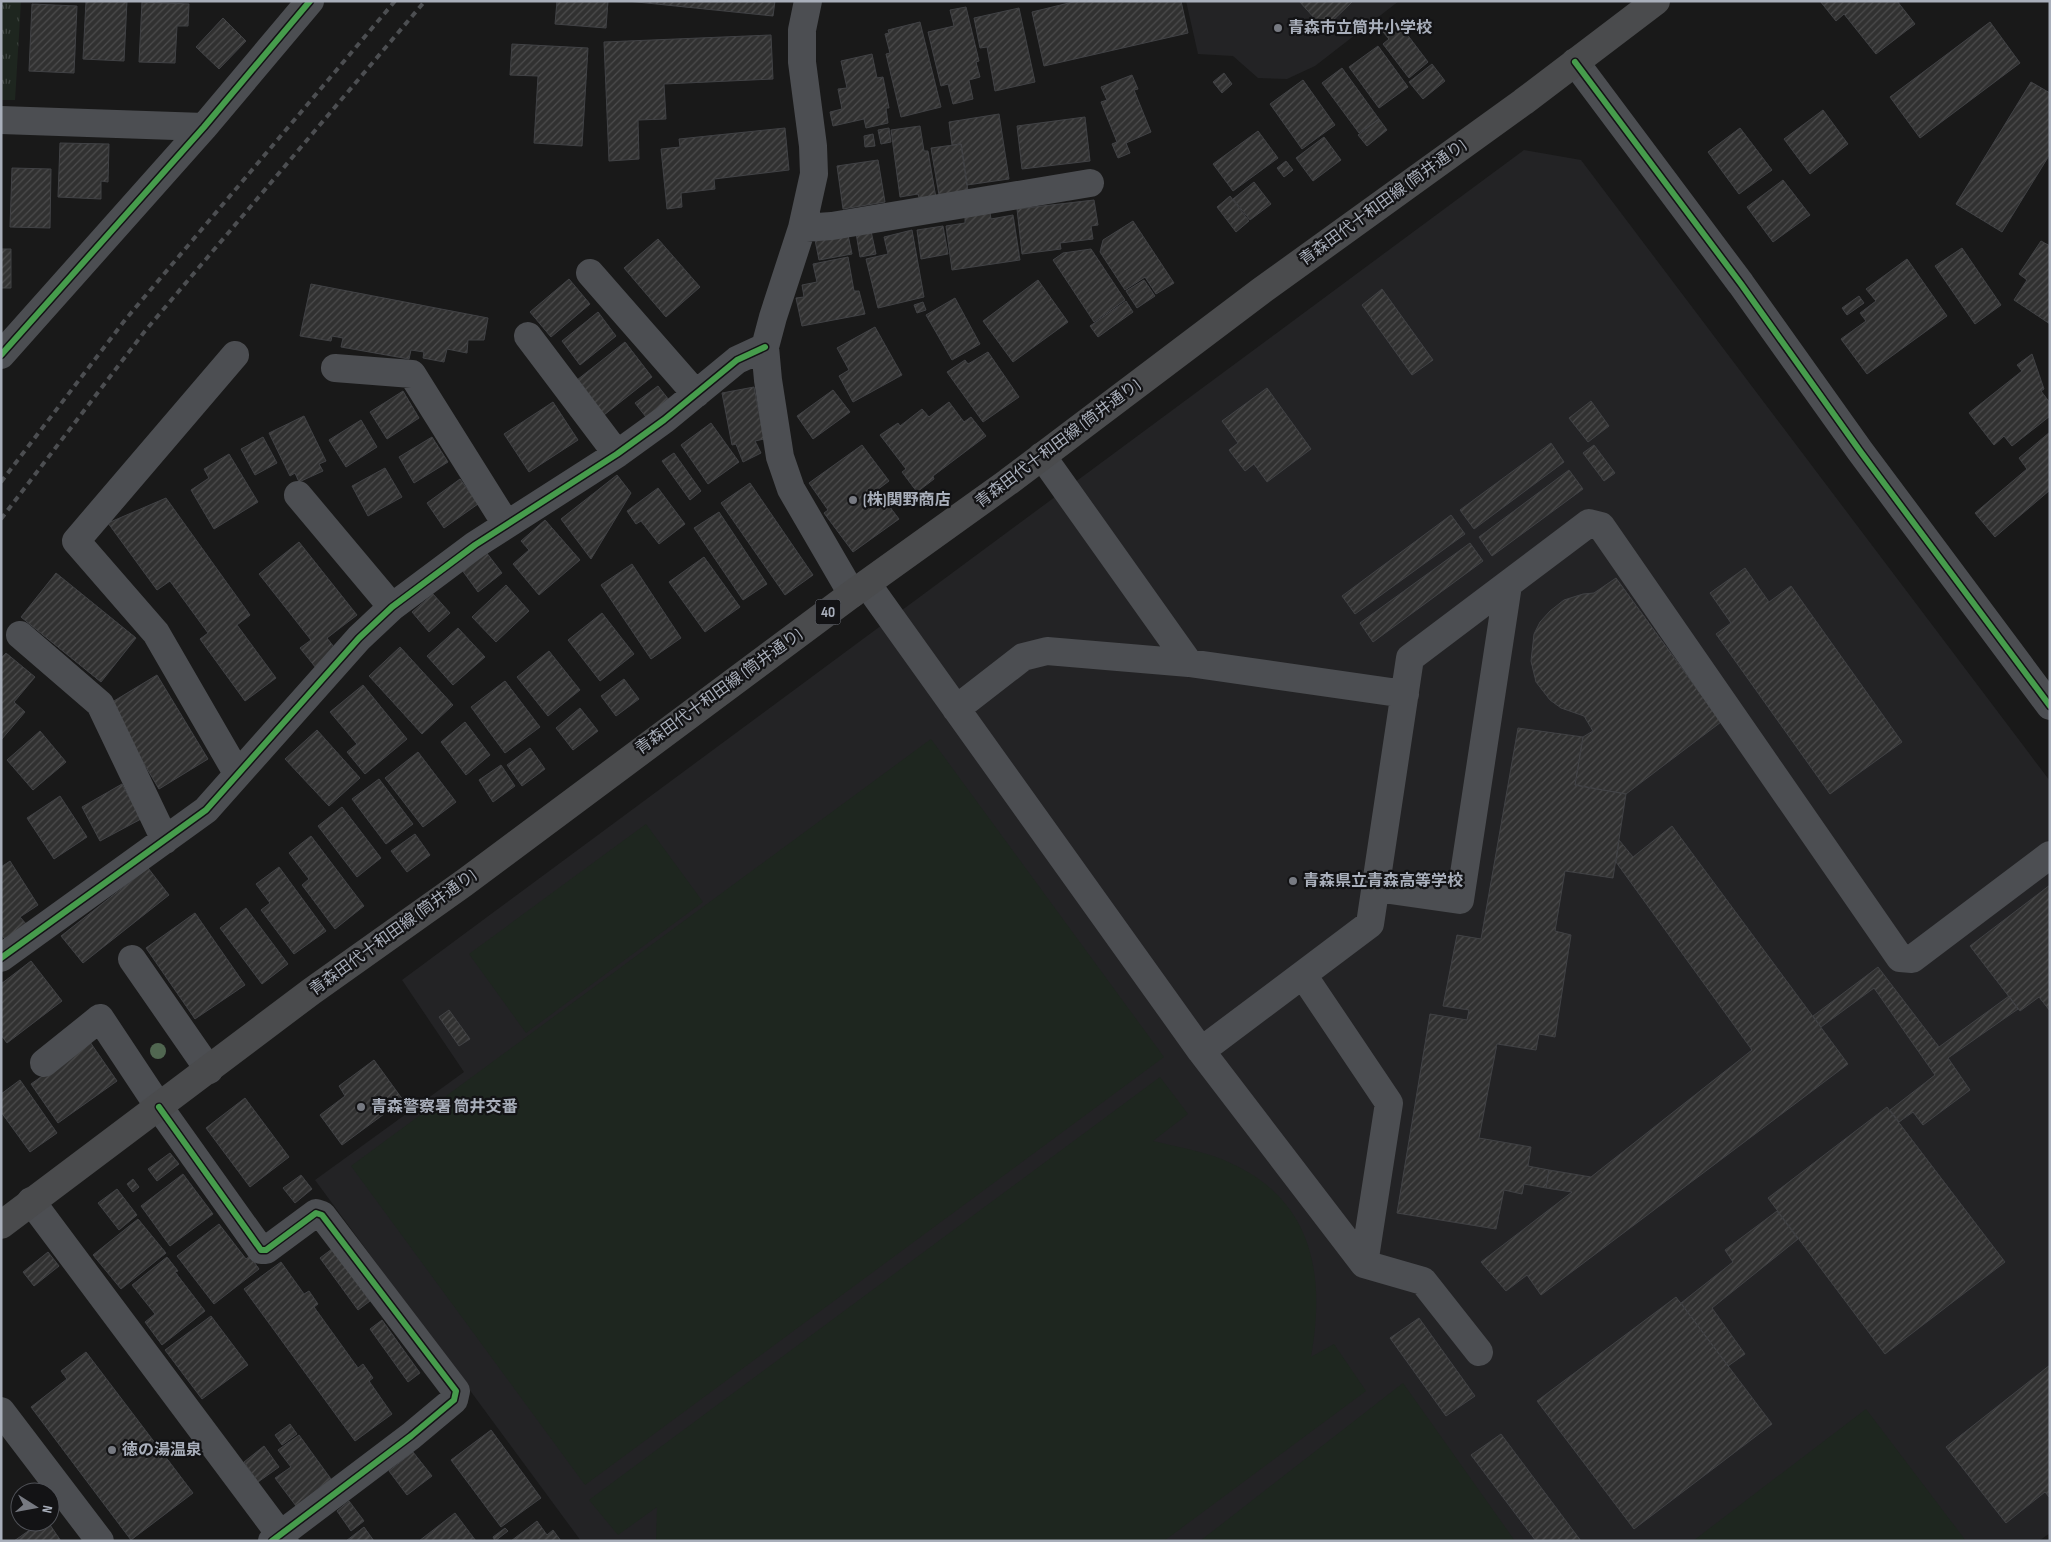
<svg xmlns="http://www.w3.org/2000/svg" width="2051" height="1542" viewBox="0 0 2051 1542" font-family="'Sofia Sans Condensed','Noto Sans JP',sans-serif">
<defs>
<pattern id="park-tufts" width="24" height="20" patternUnits="userSpaceOnUse" patternTransform="scale(1.25)"><rect width="24" height="20" fill="#1e261f"/><path d="M3 7l-1-3M5 7V3M7 7l1-3M15 17l-1-3M17 17v-4M19 17l1-3" fill="none" stroke="#3c433e"/></pattern>
<pattern id="building-hatch" width="6" height="6" patternUnits="userSpaceOnUse" patternTransform="scale(1.25)"><rect width="6" height="6" fill="#313131"/><path d="M-1 1l2-2M0 6l6-6M5 7l2-2" fill="none" stroke="#4c4c4d"/></pattern>
</defs>
<rect width="100%" height="100%" fill="#191919"/>
<path fill="#232325" d="M 1186,1 L 1399,1 L 1315,66 L 1287,79 L 1258,78 L 1233,56 L 1198,54 Z
M 1524,150 L 1581,160 L 2050,781 L 2050,1533 L 2039,1541 L 581,1541 L 315,1180 L 464,1072 L 402,980 Z"/>
<path fill="url(#park-tufts)" d="M 1,2 L 21,2 L 15,100 L 1,100 Z"/>
<path fill="#1e261f" d="M 931,739 L 1164,1057 L 585,1485 L 351,1166 Z
M 646,824 L 703,902 L 526,1033 L 469,954 Z
M 1160,1077 L 1188,1114 L 1153,1141 C 1174,1146 1196,1150 1216,1157 C 1310,1192 1327,1267 1311,1357 L 1334,1344 L 1366,1391 L 1164,1541 L 656,1541 L 657,1507 L 618,1535 L 589,1500 Z
M 1403,1383 L 1515,1541 L 1200,1541 Z
M 1866,1409 L 1966,1541 L 1693,1541 Z"/>
<path fill="url(#building-hatch)" stroke="#414245" d="M 86,1 L 127,1 L 124,61 L 83,59 Z
M 557,1 L 608,1 L 606,28 L 555,24 Z
M 627,1 L 775,1 L 773,16 Z
M 1077,1 L 1181,1 L 1188,33 L 1044,66 L 1032,12 Z
M 1299,1 L 1353,1 L 1324,29 Z
M 1820,1 L 1897,1 L 1915,24 L 1876,54 L 1844,14 L 1836,21 Z
M 142,2 L 189,4 L 188,26 L 177,26 L 175,63 L 139,62 Z
M 32,4 L 77,6 L 74,73 L 29,71 Z
M 966,7 L 979,61 L 976,62 L 980,77 L 969,80 L 973,99 L 953,104 L 948,84 L 941,86 L 928,32 L 954,26 L 950,10 Z
M 1019,8 L 1035,82 L 995,91 L 987,47 L 980,48 L 974,18 Z
M 223,18 L 246,41 L 219,69 L 196,47 Z
M 1397,21 L 1428,62 L 1409,78 L 1383,44 L 1389,39 L 1383,32 Z
M 920,22 L 941,107 L 901,117 L 886,54 L 890,53 L 885,34 L 889,33 L 888,30 Z
M 1990,22 L 2020,63 L 1920,138 L 1890,97 Z
M 771,35 L 773,79 L 664,84 L 666,119 L 638,120 L 639,159 L 609,161 L 604,42 Z
M 512,44 L 588,48 L 582,146 L 534,143 L 538,76 L 510,75 Z
M 1378,46 L 1408,87 L 1379,108 L 1349,67 Z
M 872,54 L 877,78 L 883,77 L 889,108 L 886,108 L 888,123 L 866,128 L 864,119 L 833,126 L 830,112 L 842,109 L 838,89 L 847,88 L 841,61 Z
M 1432,64 L 1445,81 L 1423,99 L 1409,82 Z
M 1342,68 L 1379,119 L 1359,133 L 1322,83 Z
M 1224,73 L 1232,84 L 1222,93 L 1213,82 Z
M 1132,75 L 1138,89 L 1134,90 L 1151,132 L 1126,143 L 1130,153 L 1118,158 L 1112,144 L 1117,142 L 1101,102 L 1107,100 L 1101,87 Z
M 1303,80 L 1335,125 L 1302,149 L 1270,104 Z
M 2031,82 L 2050,93 L 2050,154 L 2002,232 L 1956,204 Z
M 1823,110 L 1848,144 L 1810,174 L 1784,139 Z
M 999,114 L 1009,179 L 967,185 L 961,144 L 952,145 L 949,122 Z
M 1085,117 L 1090,161 L 1022,169 L 1017,126 Z
M 1379,119 L 1387,130 L 1367,146 L 1358,135 Z
M 920,126 L 924,151 L 928,151 L 936,198 L 920,201 L 918,194 L 900,197 L 891,130 Z
M 785,128 L 789,170 L 714,179 L 715,189 L 681,193 L 682,207 L 667,209 L 661,149 L 680,147 L 679,139 Z
M 889,128 L 891,142 L 881,144 L 878,130 Z
M 1740,128 L 1772,170 L 1739,194 L 1708,152 Z
M 1258,131 L 1278,158 L 1233,191 L 1213,164 Z
M 873,134 L 875,146 L 865,147 L 864,136 Z
M 1324,137 L 1341,160 L 1313,181 L 1296,158 Z
M 60,143 L 109,144 L 108,182 L 101,181 L 101,199 L 58,197 Z
M 961,144 L 968,191 L 939,195 L 931,148 Z
M 878,160 L 885,202 L 843,209 L 837,166 Z
M 1286,161 L 1293,170 L 1284,177 L 1277,168 Z
M 12,168 L 51,169 L 50,228 L 10,227 Z
M 1783,180 L 1810,215 L 1773,242 L 1747,207 Z
M 1254,182 L 1271,204 L 1250,220 L 1233,199 Z
M 1230,196 L 1249,221 L 1236,232 L 1217,207 Z
M 1094,200 L 1098,225 L 1091,226 L 1093,239 L 1060,243 L 1061,249 L 1022,254 L 1017,209 Z
M 990,213 L 991,219 L 1013,215 L 1020,260 L 952,270 L 946,226 L 965,223 L 965,217 Z
M 1133,221 L 1174,283 L 1156,294 L 1145,277 L 1125,290 L 1100,252 L 1103,240 Z
M 943,226 L 948,254 L 921,259 L 917,230 Z
M 912,230 L 924,297 L 878,308 L 866,259 L 888,254 L 884,237 Z
M 871,231 L 876,254 L 860,257 L 856,233 Z
M 848,235 L 852,254 L 819,260 L 815,240 Z
M 658,239 L 700,287 L 666,317 L 624,268 Z
M 2041,241 L 2050,246 L 2050,324 L 2014,300 L 2027,280 L 2019,274 Z
M 1962,248 L 2001,305 L 1975,324 L 1935,266 Z
M 1,249 L 11,249 L 11,288 L 1,288 Z
M 1091,249 L 1125,300 L 1094,322 L 1053,260 L 1063,253 Z
M 848,257 L 854,291 L 859,291 L 865,314 L 802,326 L 796,298 L 804,297 L 802,285 L 817,282 L 813,264 Z
M 1907,259 L 1947,316 L 1867,374 L 1841,339 L 1866,321 L 1860,313 L 1876,301 L 1866,289 Z
M 569,279 L 590,304 L 551,337 L 530,312 Z
M 1038,280 L 1068,322 L 1013,362 L 983,321 Z
M 1144,280 L 1155,296 L 1137,308 L 1126,291 Z
M 311,284 L 488,318 L 484,340 L 468,340 L 467,353 L 447,349 L 444,362 L 423,358 L 424,352 L 411,350 L 409,359 L 341,347 L 343,338 L 332,336 L 331,341 L 300,336 Z
M 1382,289 L 1433,360 L 1412,375 L 1362,305 Z
M 1859,296 L 1864,303 L 1847,315 L 1842,308 Z
M 955,298 L 980,344 L 952,360 L 926,315 Z
M 1126,301 L 1133,312 L 1098,337 L 1090,326 Z
M 923,302 L 926,310 L 917,313 L 914,305 Z
M 598,312 L 616,336 L 580,365 L 562,341 Z
M 875,327 L 902,375 L 853,402 L 839,376 L 849,370 L 837,348 Z
M 625,342 L 652,377 L 604,415 L 577,380 Z
M 988,352 L 1019,397 L 983,422 L 947,372 L 965,360 L 968,364 Z
M 2032,354 L 2044,389 L 2041,391 L 2050,403 L 2050,416 L 2012,446 L 2004,436 L 1994,445 L 1969,413 L 2022,371 L 2017,365 Z
M 658,386 L 669,400 L 646,417 L 635,403 Z
M 754,387 L 764,439 L 755,441 L 761,453 L 743,462 L 736,444 L 732,445 L 722,393 Z
M 1267,388 L 1311,449 L 1267,482 L 1254,464 L 1245,471 L 1229,450 L 1238,443 L 1222,421 Z
M 833,390 L 850,412 L 813,439 L 797,416 Z
M 403,391 L 419,418 L 387,439 L 370,412 Z
M 1591,401 L 1609,426 L 1588,442 L 1569,418 Z
M 553,402 L 578,440 L 529,472 L 504,434 Z
M 949,402 L 964,422 L 971,417 L 986,436 L 933,476 L 934,479 L 917,492 L 902,472 L 906,469 L 880,435 L 898,423 L 900,426 L 922,409 L 929,417 Z
M 304,416 L 326,461 L 319,464 L 323,471 L 299,482 L 295,473 L 290,476 L 269,433 Z
M 361,420 L 377,447 L 346,467 L 329,440 Z
M 711,423 L 739,462 L 708,484 L 681,445 Z
M 2050,432 L 2050,490 L 1995,537 L 1975,513 L 2027,469 L 2019,458 Z
M 263,437 L 277,463 L 255,475 L 241,449 Z
M 432,437 L 448,462 L 414,483 L 399,457 Z
M 1551,443 L 1564,462 L 1474,529 L 1460,510 Z
M 862,445 L 889,481 L 877,490 L 899,519 L 853,552 L 824,513 L 828,510 L 809,483 Z
M 1594,445 L 1615,473 L 1604,481 L 1583,453 Z
M 674,453 L 701,491 L 690,500 L 662,461 Z
M 229,454 L 258,502 L 214,529 L 191,490 L 209,478 L 204,469 Z
M 385,468 L 402,497 L 368,516 L 352,486 Z
M 1569,470 L 1583,489 L 1492,556 L 1479,537 Z
M 617,475 L 631,493 L 591,559 L 561,519 Z
M 460,479 L 478,504 L 444,528 L 427,503 Z
M 750,483 L 813,575 L 785,595 L 721,503 Z
M 658,488 L 685,524 L 659,544 L 641,521 L 636,524 L 627,511 Z
M 166,498 L 250,615 L 237,625 L 276,678 L 245,701 L 200,639 L 208,633 L 170,581 L 157,590 L 108,523 Z
M 719,512 L 767,584 L 743,600 L 694,528 Z
M 1451,515 L 1465,534 L 1355,614 L 1342,596 Z
M 545,520 L 580,560 L 539,595 L 513,564 L 529,550 L 521,541 Z
M 299,542 L 357,615 L 327,638 L 337,651 L 316,668 L 300,648 L 311,640 L 259,574 Z
M 1470,543 L 1483,561 L 1373,642 L 1360,623 Z
M 486,552 L 502,573 L 478,592 L 462,570 Z
M 704,557 L 740,607 L 705,632 L 669,582 Z
M 632,564 L 681,638 L 651,659 L 601,585 Z
M 1745,568 L 1769,602 L 1791,586 L 1902,742 L 1830,794 L 1716,634 L 1731,623 L 1710,593 Z
M 56,573 L 136,638 L 101,682 L 21,617 Z
M 1616,578 L 1721,722 L 1626,794 L 1575,785 L 1583,737 L 1593,731 L 1584,716 L 1561,708 L 1550,700 L 1536,682 L 1531,661 L 1534,634 L 1540,622 L 1550,611 L 1564,600 L 1583,594 L 1594,593 Z
M 506,585 L 529,611 L 496,642 L 472,617 Z
M 433,594 L 450,613 L 429,632 L 412,612 Z
M 602,613 L 634,654 L 600,681 L 568,640 Z
M 458,628 L 485,657 L 453,685 L 427,656 Z
M 400,647 L 453,705 L 422,734 L 369,676 Z
M 549,651 L 580,690 L 548,716 L 517,677 Z
M 6,653 L 35,677 L 14,702 L 25,712 L 1,740 L 1,658 Z
M 157,675 L 208,759 L 159,789 L 109,704 Z
M 624,679 L 639,699 L 616,716 L 601,696 Z
M 505,681 L 540,727 L 505,753 L 471,707 Z
M 363,685 L 407,739 L 365,774 L 347,752 L 357,744 L 330,712 Z
M 580,708 L 598,731 L 573,750 L 556,728 Z
M 465,722 L 490,755 L 466,775 L 441,742 Z
M 1518,728 L 1583,737 L 1575,785 L 1626,794 L 1613,878 L 1565,871 L 1555,931 L 1571,935 L 1555,1037 L 1539,1034 L 1536,1050 L 1497,1044 L 1479,1138 L 1531,1147 L 1528,1166 L 1549,1170 L 1546,1188 L 1524,1184 L 1522,1194 L 1504,1190 L 1496,1229 L 1397,1213 L 1430,1014 L 1467,1020 L 1469,1010 L 1443,1006 L 1457,935 L 1481,939 Z
M 317,730 L 360,778 L 329,806 L 285,759 Z
M 40,731 L 66,762 L 33,790 L 7,760 Z
M 530,748 L 545,769 L 522,786 L 507,765 Z
M 418,752 L 456,802 L 423,827 L 385,778 Z
M 501,765 L 515,786 L 493,802 L 479,780 Z
M 379,779 L 413,824 L 386,844 L 352,799 Z
M 122,784 L 141,819 L 100,841 L 82,807 Z
M 60,796 L 87,837 L 54,859 L 27,818 Z
M 342,807 L 381,858 L 357,877 L 318,826 Z
M 1672,826 L 1848,1064 L 1541,1295 L 1527,1275 L 1506,1291 L 1481,1262 L 1572,1192 L 1546,1188 L 1549,1170 L 1591,1177 L 1752,1050 L 1616,862 L 1619,840 L 1633,857 Z
M 415,834 L 430,855 L 407,872 L 391,851 Z
M 311,836 L 364,906 L 335,929 L 302,885 L 309,879 L 289,853 Z
M 10,861 L 38,905 L 20,917 L 27,925 L 5,939 L 1,934 L 1,867 Z
M 279,867 L 326,931 L 294,954 L 261,910 L 270,903 L 256,884 Z
M 148,868 L 169,895 L 83,963 L 61,936 Z
M 2050,885 L 2050,1011 L 2039,997 L 2020,1011 L 1970,946 Z
M 246,908 L 288,964 L 262,984 L 220,928 Z
M 195,913 L 245,985 L 195,1019 L 146,948 Z
M 31,961 L 62,1001 L 7,1043 L 1,1035 L 1,984 Z
M 1878,967 L 1939,1047 L 2009,996 L 2018,1009 L 1948,1058 L 1970,1090 L 1923,1125 L 1913,1112 L 1899,1122 L 1890,1110 L 1935,1075 L 1874,988 L 1821,1027 L 1813,1016 Z
M 449,1010 L 470,1039 L 459,1046 L 439,1017 Z
M 90,1042 L 117,1081 L 58,1123 L 31,1084 Z
M 374,1060 L 403,1100 L 342,1145 L 320,1115 L 345,1096 L 339,1086 Z
M 20,1080 L 57,1133 L 30,1152 L 1,1112 L 1,1094 Z
M 245,1098 L 289,1157 L 250,1187 L 206,1128 Z
M 1887,1107 L 2005,1262 L 1885,1354 L 1768,1198 Z
M 170,1153 L 179,1164 L 157,1181 L 148,1169 Z
M 183,1174 L 213,1214 L 170,1246 L 141,1206 Z
M 301,1175 L 312,1189 L 295,1203 L 283,1188 Z
M 133,1179 L 139,1187 L 133,1192 L 127,1184 Z
M 117,1189 L 137,1215 L 119,1230 L 98,1203 Z
M 1777,1211 L 1798,1239 L 1712,1308 L 1745,1354 L 1728,1366 L 1681,1303 L 1733,1262 L 1725,1250 Z
M 138,1219 L 166,1253 L 121,1289 L 93,1255 Z
M 219,1224 L 246,1259 L 250,1256 L 259,1269 L 214,1304 L 177,1256 Z
M 332,1249 L 370,1301 L 358,1310 L 320,1258 Z
M 48,1252 L 59,1266 L 34,1286 L 23,1272 Z
M 167,1257 L 178,1271 L 175,1272 L 205,1311 L 162,1345 L 145,1322 L 155,1314 L 132,1285 Z
M 281,1262 L 304,1294 L 309,1291 L 318,1304 L 314,1307 L 358,1368 L 363,1364 L 373,1378 L 369,1381 L 392,1414 L 355,1441 L 244,1289 Z
M 1676,1297 L 1772,1424 L 1634,1529 L 1537,1401 Z
M 211,1316 L 248,1365 L 202,1399 L 165,1350 Z
M 1419,1318 L 1475,1396 L 1446,1416 L 1390,1338 Z
M 382,1320 L 420,1373 L 408,1382 L 370,1329 Z
M 86,1352 L 193,1493 L 131,1540 L 31,1407 L 67,1379 L 61,1371 Z
M 2050,1365 L 2050,1498 L 2045,1492 L 2006,1523 L 1946,1447 Z
M 290,1424 L 297,1434 L 282,1445 L 275,1435 Z
M 491,1430 L 541,1498 L 501,1527 L 451,1460 Z
M 1501,1434 L 1581,1541 L 1536,1541 L 1471,1455 Z
M 299,1435 L 331,1479 L 296,1506 L 275,1478 L 291,1467 L 278,1450 Z
M 264,1446 L 279,1467 L 258,1482 L 244,1462 Z
M 413,1452 L 432,1476 L 407,1495 L 389,1471 Z
M 349,1501 L 364,1521 L 351,1531 L 337,1511 Z
M 455,1513 L 476,1541 L 419,1541 Z
M 537,1521 L 547,1535 L 553,1530 L 561,1541 L 511,1541 Z
M 41,1522 L 48,1522 L 61,1541 L 14,1541 Z
M 364,1527 L 374,1541 L 346,1541 Z
M 505,1528 L 508,1531 L 495,1541 L 493,1537 Z"/>
<g fill="none" stroke-linecap="round" stroke-linejoin="round">
<path stroke="#4c4e52" stroke-width="28" d="M 808,1 L 802,30 L 802,62 L 813,146 L 814,174 L 802,228 L 773,317 L 765,347 L 768,380 L 780,457 L 791,489 L 852,594
M 1575,62 L 1741,284 L 1860,451 L 2050,706
M 1,120 L 204,127
M 802,228 L 832,226 L 1090,183
M 590,273 L 696,394
M 528,336 L 617,454
M 1,355 L 204,127 L 310,1
M 235,355 L 76,541 L 156,633 L 237,773
M 335,368 L 412,374 L 506,524
M 1042,456 L 1189,663
M 298,495 L 392,607
M 867,584 L 1201,1051 L 1364,1264 L 1423,1281 L 1479,1352
M 20,635 L 100,704 L 165,840
M 956,709 L 1023,657 L 1047,651 L 1189,663 L 1405,694
M 1376,888 L 1460,900 L 1508,585
M 1,958 L 206,810 L 359,638 L 392,607 L 475,545 L 617,454 L 664,420 L 737,360 L 765,347
M 132,959 L 209,1070
M 1303,975 L 1389,1103 L 1364,1264
M 1201,1051 L 1370,924 L 1410,658 L 1589,523 L 1601,526 L 1900,958 L 1912,959 L 2050,855
M 44,1063 L 100,1018 L 159,1107 L 261,1250 L 266,1250 L 316,1213 L 322,1215 L 456,1391 L 454,1400 L 411,1436 L 272,1541
M 31,1201 L 285,1541
M 1,1411 L 100,1541"/>
<path stroke="#4a4b4d" stroke-width="28" d="M 1,1225 L 312,991 L 464,883 L 852,594 L 1008,482 L 1261,291 L 1523,102 L 1656,1"/>
<path stroke="#4c4e51" stroke-width="4" stroke-dasharray="6 5" stroke-linecap="butt" d="M 1,482 L 125,320 L 395,1
M 1,519 L 145,331 L 425,1"/>
<g stroke="#131315" stroke-width="9">
<path id="cycleway" d="M 1575,62 L 1741,284 L 1860,451 L 2050,706
M 1,355 L 204,127 L 310,1
M 1,958 L 206,810 L 359,638 L 392,607 L 475,545 L 617,454 L 664,420 L 737,360 L 765,347
M 159,1107 L 261,1250 L 266,1250 L 316,1213 L 322,1215 L 456,1391 L 454,1400 L 411,1436 L 272,1541"/>
</g>
<use href="#cycleway" stroke="#469c4c" stroke-width="6"/>
</g>
<circle fill="#516751" cx="158" cy="1051" r="8"/>
<g fill="#777a82" stroke="#131315" stroke-width="2">
<circle cx="1278" cy="28" r="5"/>
<circle cx="853" cy="500" r="5"/>
<circle cx="1293" cy="881" r="5"/>
<circle cx="361" cy="1107" r="5"/>
<circle cx="112" cy="1450" r="5"/>
</g>
<g text-anchor="middle" dominant-baseline="central" stroke-width="4.5" stroke-linejoin="round" paint-order="stroke">
<rect fill="#131315" stroke="#7c8089" stroke-width="1" x="815.5" y="599.5" width="25" height="25" rx="4"/>
<g font-size="15" font-weight="bold" fill="#a9afbb">
<text x="828" y="612">40</text>
</g>
<g font-size="16" font-weight="bold" fill="#a9afbb" stroke="#131315" text-anchor="start">
<text x="1288" y="28">青森市立筒井小学校</text>
<text x="863" y="500">(株)関野商店</text>
<text x="1303" y="881">青森県立青森高等学校</text>
<text x="371" y="1107">青森警察署 筒井交番</text>
<text x="122" y="1450">徳の湯温泉</text>
</g>
<g font-size="16" fill="#a9afbb" stroke="#131315">
<text transform="translate(1383 203) rotate(-36)">青森田代十和田線 (筒井通り)</text>
<text transform="translate(1058 444) rotate(-37)">青森田代十和田線 (筒井通り)</text>
<text transform="translate(719 692) rotate(-36)">青森田代十和田線 (筒井通り)</text>
<text transform="translate(393 933) rotate(-36)">青森田代十和田線 (筒井通り)</text>
</g>
</g>
<rect width="2051" height="1542" fill="none" stroke="#a9afbb" stroke-width="5"/>
<g transform="translate(35 1507) rotate(101)"><circle r="24" fill="#131315" stroke="#4f5157"/>
<path d="M0-4L9 19L0 12L-9 19Z" fill="#777a82"/>
<text y="-8" font-size="14" font-weight="bold" text-anchor="middle" fill="#a9afbb">N</text>
</g>
</svg>
